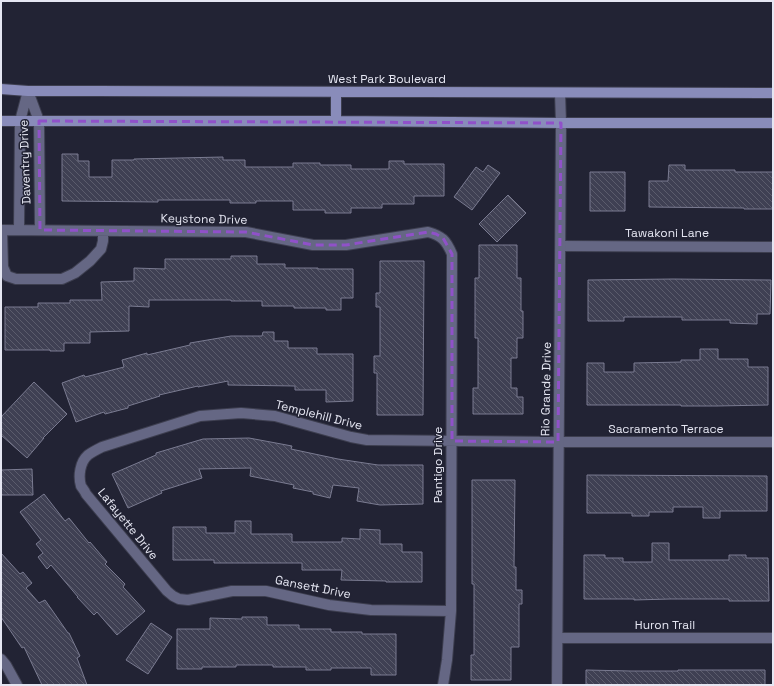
<svg xmlns="http://www.w3.org/2000/svg" width="774" height="686" viewBox="0 0 774 686" font-family="'Space Grotesk',sans-serif">
<defs>
<pattern id="building-back-hatch" width="6" height="6" patternUnits="userSpaceOnUse"><rect width="6" height="6" fill="#3f4053"/><path d="M-1 5l2 2M0 0l6 6M5-1l2 2" fill="none" stroke="#5b5c6c"/></pattern>
</defs>
<rect width="100%" height="100%" fill="#222334"/>
<path fill="url(#building-back-hatch)" stroke="#7a7b91" d="M 62,154 L 78,154 L 78,161 L 89,161 L 89,177 L 112,177 L 112,160 L 134,160 L 134,159 L 223,157 L 223,160 L 245,160 L 245,167 L 293,167 L 293,163 L 320,163 L 320,165 L 351,165 L 351,169 L 389,169 L 389,161 L 404,161 L 404,164 L 444,164 L 444,196 L 414,196 L 414,204 L 382,204 L 382,208 L 351,208 L 351,213 L 325,213 L 325,210 L 293,210 L 293,201 L 256,201 L 256,203 L 230,203 L 230,200 L 158,200 L 158,202 L 62,201 Z
M 488,165 L 500,173 L 472,210 L 454,197 L 476,167 L 483,172 Z
M 669,165 L 685,165 L 685,170 L 735,170 L 735,172 L 773,172 L 773,209 L 744,209 L 744,208 L 649,207 L 649,181 L 668,181 Z
M 590,172 L 625,172 L 625,211 L 590,211 Z
M 508,195 L 526,213 L 497,242 L 479,224 Z
M 479,245 L 517,245 L 517,278 L 521,278 L 521,311 L 523,311 L 523,338 L 517,338 L 517,358 L 511,358 L 511,388 L 517,388 L 517,397 L 523,397 L 523,414 L 473,414 L 473,388 L 478,388 L 478,338 L 475,338 L 475,278 L 479,278 Z
M 231,256 L 257,256 L 257,264 L 285,264 L 285,268 L 318,268 L 318,269 L 353,269 L 353,298 L 341,298 L 341,310 L 326,310 L 326,308 L 294,308 L 294,306 L 262,306 L 262,301 L 231,301 L 231,300 L 149,300 L 149,307 L 129,306 L 129,331 L 90,332 L 90,343 L 64,343 L 64,351 L 50,351 L 50,350 L 5,350 L 5,307 L 38,307 L 38,303 L 70,303 L 70,300 L 102,300 L 101,282 L 134,281 L 134,268 L 165,269 L 165,259 L 231,259 Z
M 380,261 L 424,261 L 423,415 L 377,415 L 377,373 L 374,373 L 374,356 L 380,356 L 380,307 L 376,307 L 376,293 L 380,293 Z
M 673,279 L 771,280 L 770,314 L 757,314 L 757,324 L 730,323 L 730,320 L 682,320 L 682,317 L 624,317 L 624,321 L 588,321 L 588,280 Z
M 263,332 L 274,332 L 274,341 L 288,341 L 288,348 L 317,348 L 317,354 L 353,354 L 353,401 L 326,402 L 326,390 L 295,390 L 295,386 L 228,385 L 228,381 L 198,387 L 198,386 L 159,395 L 160,396 L 128,406 L 128,408 L 105,414 L 104,412 L 76,422 L 62,383 L 84,375 L 85,377 L 124,367 L 122,360 L 147,353 L 147,355 L 190,345 L 190,343 L 231,336 L 262,336 Z
M 700,349 L 718,349 L 718,359 L 748,359 L 748,367 L 768,367 L 768,405 L 717,406 L 681,406 L 681,405 L 587,405 L 587,363 L 604,363 L 604,372 L 634,372 L 634,363 L 681,362 L 681,360 L 700,360 Z
M 34,382 L 67,414 L 43,438 L 44,438 L 27,458 L 1,435 L 1,417 Z
M 249,438 L 292,446 L 291,449 L 338,459 L 378,465 L 423,465 L 423,504 L 380,505 L 357,501 L 359,488 L 333,485 L 330,498 L 313,494 L 313,492 L 293,488 L 294,485 L 250,476 L 251,468 L 199,469 L 202,478 L 161,491 L 162,493 L 128,508 L 112,474 L 156,455 L 156,453 L 203,439 Z
M 32,469 L 33,495 L 1,495 L 1,470 Z
M 587,475 L 767,476 L 767,511 L 720,511 L 720,518 L 703,518 L 703,507 L 673,507 L 673,512 L 649,512 L 649,516 L 632,516 L 632,513 L 587,513 Z
M 472,480 L 515,480 L 514,567 L 516,567 L 516,590 L 522,590 L 522,604 L 519,604 L 519,647 L 511,647 L 511,680 L 471,680 L 471,655 L 474,655 L 474,584 L 472,584 Z
M 44,494 L 65,521 L 69,518 L 89,543 L 90,542 L 107,562 L 105,564 L 125,584 L 123,587 L 145,611 L 117,635 L 97,612 L 94,615 L 77,597 L 78,597 L 51,565 L 47,569 L 38,557 L 43,553 L 36,544 L 41,540 L 20,512 Z
M 235,521 L 251,521 L 251,534 L 292,534 L 292,542 L 342,542 L 342,538 L 360,539 L 360,529 L 380,530 L 380,544 L 402,544 L 402,552 L 422,552 L 422,582 L 386,582 L 386,581 L 341,580 L 342,570 L 302,570 L 302,563 L 214,563 L 214,560 L 173,560 L 173,527 L 206,527 L 206,533 L 235,533 Z
M 652,543 L 669,543 L 669,560 L 729,560 L 729,555 L 746,555 L 746,558 L 768,558 L 769,601 L 729,601 L 729,599 L 670,599 L 634,600 L 634,599 L 584,599 L 584,555 L 605,555 L 605,558 L 623,558 L 623,562 L 652,562 Z
M 1,553 L 20,574 L 23,572 L 32,583 L 26,588 L 39,603 L 45,600 L 68,633 L 69,633 L 80,656 L 77,658 L 87,685 L 42,685 L 24,647 L 22,648 L 1,617 Z
M 242,617 L 267,617 L 267,625 L 299,625 L 299,629 L 331,629 L 331,632 L 362,632 L 362,634 L 396,634 L 396,675 L 371,675 L 371,668 L 331,668 L 331,670 L 306,670 L 306,667 L 273,667 L 273,665 L 236,665 L 236,667 L 202,667 L 202,669 L 177,669 L 177,629 L 210,629 L 210,618 L 242,619 Z
M 151,623 L 172,637 L 148,674 L 126,660 Z
M 586,670 L 631,671 L 678,671 L 678,670 L 765,670 L 765,685 L 586,685 Z"/>
<g fill="none" stroke-linecap="round" stroke-linejoin="round">
<g stroke="#3d3e4f" stroke-width="12">
<path id="minor" d="M 28,91 L 39,121 L 40,230
M 560,93 L 561,123
M 1,230 L 246,232 L 313,245 L 346,245 L 428,232 C 442,236 446,240 452,254 L 451,611 L 447,660 L 443,685
M 2,230 L 3,267 L 7,276 L 16,279 L 62,279 L 75,273 L 90,261 L 101,249 L 103,241 L 103,231
M 19,230 L 20,121 L 28,91
M 561,246 L 773,247
M 451,611 L 371,610 L 329,605 L 266,591 L 232,591 L 188,600 L 179,599 L 173,596 L 167,591 L 86,494 C 85,491 83,489 81,486 C 78,476 80,462 88,455 C 92,452 98,449 102,447 L 200,416 L 241,413 L 275,416 L 351,437 L 367,440 L 558,442 L 773,442
M 558,638 L 773,638
M 1,659 L 6,665 L 17,685"/>
</g>
<g stroke="#3d3e4f" stroke-width="12">
<path id="tertiary" d="M 557,685 L 561,123"/>
</g>
<g stroke="#3d3e4f" stroke-width="12">
<path id="secondary" d="M 1,89 L 28,91 L 96,91 L 773,93
M 336,92 L 336,121
M 1,121 L 336,121 L 561,123 L 773,123"/>
</g>
<use href="#minor" stroke="#656784" stroke-width="10"/>
<use href="#tertiary" stroke="#656784" stroke-width="10"/>
<use href="#secondary" stroke="#898cba" stroke-width="10"/>
</g>
<path fill="none" stroke="#9051c9" stroke-width="3" stroke-dasharray="8 5" stroke-linejoin="round" d="M 39,121 L 561,123 L 558,442 L 452,441 L 452,254 L 443,238 L 436,234 L 428,232 L 346,245 L 313,245 L 246,232 L 40,230 Z"/>
<g text-anchor="middle" dominant-baseline="central" stroke-width="3" stroke-linejoin="round" paint-order="stroke">
<g font-size="12" fill="#e5e6f2" stroke="#222334">
<text x="387" y="79">West Park Boulevard</text>
<text transform="translate(25 162) rotate(-92)">Daventry Drive</text>
<text transform="translate(204 219) rotate(1)">Keystone Drive</text>
<text x="667" y="233">Tawakoni Lane</text>
<text transform="translate(546 389) rotate(-89)">Rio Grande Drive</text>
<text transform="translate(319 415) rotate(14)">Templehill Drive</text>
<text x="666" y="429">Sacramento Terrace</text>
<text transform="translate(438 465) rotate(-90)">Pantigo Drive</text>
<text transform="translate(128 524) rotate(51)">Lafayette Drive</text>
<text transform="translate(313 587) rotate(11)">Gansett Drive</text>
<text x="665" y="625">Huron Trail</text>
</g>
</g>
<rect width="774" height="686" fill="none" stroke="#e5e6f2" stroke-width="4"/>
</svg>
